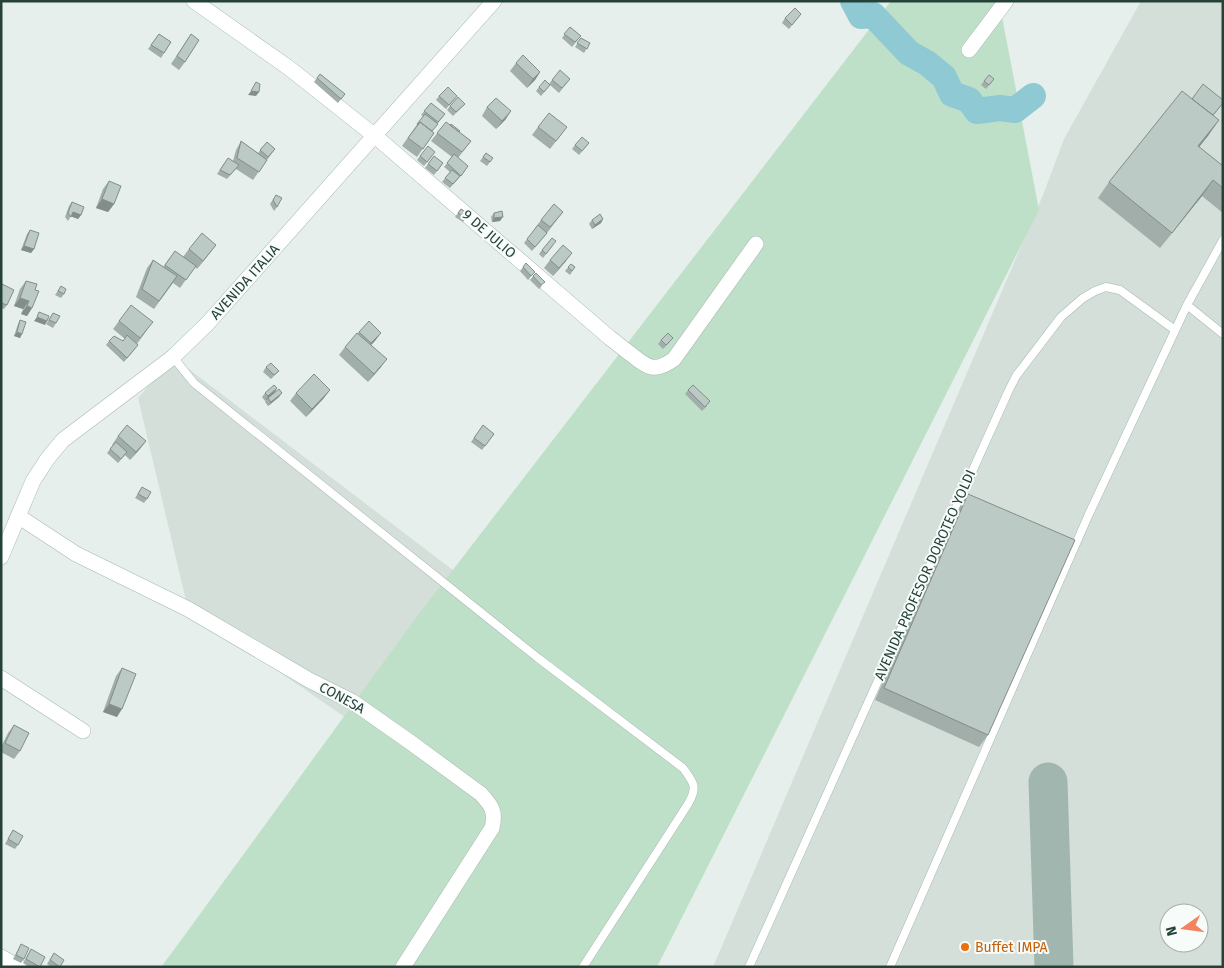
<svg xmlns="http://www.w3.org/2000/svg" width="1224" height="968" viewBox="0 0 1224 968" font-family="'Fira Sans',sans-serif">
<rect width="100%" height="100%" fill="#e6efeb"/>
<path fill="#d4dfda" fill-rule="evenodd" d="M 1141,1 L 1223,1 L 1223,967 L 713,967 L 1043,195 L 1064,139 ZM 1169,913 L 1199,913 L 1199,943 L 1169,943 Z
M 173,357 L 718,772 L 471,804 L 188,609 L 138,398 Z"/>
<path fill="#bfe0c8" d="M 891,1 L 999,1 L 1039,210 L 657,967 L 161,967 L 176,947 L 415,619 Z"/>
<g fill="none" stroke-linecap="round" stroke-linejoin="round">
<path stroke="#8ec9d4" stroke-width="26" d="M 853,1 L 861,16 L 873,15 L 909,53 L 927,63 L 944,77 L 952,94 L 969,100 L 977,111 L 1000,108 L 1015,110 L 1033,96"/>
<path stroke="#a2b6b0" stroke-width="39" d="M 1048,782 L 1054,967"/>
<g stroke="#a8b8b2" stroke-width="9">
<path id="service" d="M 1187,305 L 1223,334
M 173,357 L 194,383 L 538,658 L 683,768 C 694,783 698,787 688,804 L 583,967
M 749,967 L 1008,392 L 1016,376 L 1061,317 L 1083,298 L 1095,291 L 1106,287 L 1120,290 L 1175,330
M 890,967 L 1089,514 L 1187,305 L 1223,240"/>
</g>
<g stroke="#a8b8b2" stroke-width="16">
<path id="minor" d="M 194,1 L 289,68 L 375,136 L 610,338 C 618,344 625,350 632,355 C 648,368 655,373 674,359 L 756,244
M 969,50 L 1006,1
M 18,516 L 76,554 L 188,609 L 309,680 L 353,702 L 410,742 L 481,794 C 492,806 496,812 492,828 L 403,967
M 1,557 L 33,481 L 48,458 L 63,440 L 173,357 L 208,323 L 494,1
M 1,678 L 83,731
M 1,957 L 19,967"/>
</g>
<use href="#service" stroke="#fff" stroke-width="8"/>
<use href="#minor" stroke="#fff" stroke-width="15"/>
</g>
<path fill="#a1aea9" d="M 801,14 L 789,29 L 782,23 L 785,18 Z
M 570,27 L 581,36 L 572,47 L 562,38 Z
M 159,34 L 171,42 L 161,58 L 148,49 Z
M 191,34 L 185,62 L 179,70 L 171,64 Z
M 581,38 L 590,43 L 584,53 L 575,47 Z
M 516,63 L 540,72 L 535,80 L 527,88 L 510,71 Z
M 320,74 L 345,94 L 338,103 L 314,82 Z
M 570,79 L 559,93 L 550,85 L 541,96 L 536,91 L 539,87 L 549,84 L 552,80 Z
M 994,79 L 986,89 L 981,85 L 984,81 Z
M 439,96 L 457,96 L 446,109 L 436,100 Z
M 1192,99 L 1223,103 L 1213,116 L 1219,120 L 1199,147 L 1223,166 L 1223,213 L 1202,196 L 1160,248 L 1098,198 L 1109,182 Z
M 431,103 L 445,114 L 432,131 L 434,133 L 417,157 L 402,146 L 423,116 L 421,115 Z
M 465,104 L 453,116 L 447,110 L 450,106 Z
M 487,107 L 506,119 L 496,129 L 482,116 Z
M 446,122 L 471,141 L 458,158 L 465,171 L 450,188 L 442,182 L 450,172 L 444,167 L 452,157 L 431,141 Z
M 538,127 L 561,135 L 550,149 L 532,135 Z
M 241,141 L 258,153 L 267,142 L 275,149 L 267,160 L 253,180 L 236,169 L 227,179 L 217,174 L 228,158 L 233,161 L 236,150 Z
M 589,143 L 579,155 L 572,149 L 575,145 Z
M 486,153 L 490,162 L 487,166 L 480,161 Z
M 420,156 L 432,156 L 424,166 L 417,160 Z
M 434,156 L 443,163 L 434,175 L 425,168 Z
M 109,181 L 114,204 L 108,212 L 96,208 L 103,189 Z
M 276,195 L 277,207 L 274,211 L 270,204 Z
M 72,202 L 81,215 L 78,219 L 71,216 L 68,221 L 65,217 L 69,206 Z
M 461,209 L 469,214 L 463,222 L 455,217 Z
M 563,212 L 544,237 L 532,251 L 524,243 L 536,228 L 535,228 L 541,220 Z
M 494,213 L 500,221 L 492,222 L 491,217 Z
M 603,219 L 601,223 L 592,229 L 589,224 L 592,220 Z
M 30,230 L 34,249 L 31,253 L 21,250 L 27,234 Z
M 216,245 L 197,269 L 195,267 L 180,288 L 173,283 L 154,309 L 136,297 L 147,268 L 153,260 L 163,267 L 175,251 L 183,257 L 189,249 Z
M 553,245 L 543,258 L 539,254 L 542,250 Z
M 550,260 L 566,261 L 553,276 L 544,268 Z
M 571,264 L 575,267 L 570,275 L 565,271 Z
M 523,267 L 535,272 L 528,280 L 520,271 Z
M 533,276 L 542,286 L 539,289 L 530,280 Z
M 26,281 L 35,290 L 32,308 L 27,316 L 21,314 L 23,309 L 14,306 L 20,289 Z
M 1,285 L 7,305 L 4,309 L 1,308 Z
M 61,286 L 64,294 L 61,298 L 55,295 Z
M 53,313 L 56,323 L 53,328 L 46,324 Z
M 20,320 L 22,334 L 20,338 L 14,336 L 18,324 Z
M 119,321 L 147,330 L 137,344 L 135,349 L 124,362 L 106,345 L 109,341 L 123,341 L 125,339 L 113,329 Z
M 359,332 L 381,333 L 371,345 L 381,367 L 368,382 L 339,355 L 345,347 Z
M 661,340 L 670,342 L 663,349 L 658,344 Z
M 266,367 L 279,371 L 271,379 L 263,372 Z
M 688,390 L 707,406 L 702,411 L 685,394 Z
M 275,392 L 265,401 L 262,397 L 265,393 Z
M 296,393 L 324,398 L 306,417 L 290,401 Z
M 279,397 L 268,406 L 265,402 L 268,398 Z
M 483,425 L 494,434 L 482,450 L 471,442 Z
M 118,436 L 146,441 L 130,460 L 125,455 L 118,463 L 107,453 L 113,445 L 112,445 Z
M 142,487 L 147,499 L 144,503 L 135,498 Z
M 968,494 L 988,735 L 979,747 L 875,700 L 960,506 Z
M 122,668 L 117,717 L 103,712 L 116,676 Z
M 14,725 L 20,751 L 14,759 L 1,752 L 1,747 L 8,733 Z
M 13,830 L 18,845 L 15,849 L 5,844 Z
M 21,944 L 24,959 L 21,963 L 13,959 Z
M 31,949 L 40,967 L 29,967 L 23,963 Z
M 54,953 L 60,967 L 51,967 L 47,964 Z"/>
<path fill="#838d89" d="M 540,72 L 535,80 L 527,88 L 533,79 Z
M 251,91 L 259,92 L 256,96 L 248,95 Z
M 511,111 L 506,119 L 496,129 L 502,121 Z
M 1219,120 L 1208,136 L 1187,162 L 1198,146 Z
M 1213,180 L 1202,196 L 1160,248 L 1172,233 Z
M 102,199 L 114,204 L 108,212 L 96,208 Z
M 73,212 L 81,215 L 78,219 L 70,216 Z
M 503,217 L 500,221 L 492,222 L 494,218 Z
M 603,219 L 601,223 L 592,229 L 595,225 Z
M 216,245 L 210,253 L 197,269 L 203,261 Z
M 24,246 L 34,249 L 31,253 L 21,250 Z
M 572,253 L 566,261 L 553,276 L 559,268 Z
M 20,298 L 29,301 L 23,309 L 14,306 Z
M 27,306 L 32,308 L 27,316 L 21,314 Z
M 37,317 L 47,321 L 45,325 L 34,321 Z
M 17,332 L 22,334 L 20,338 L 14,336 Z
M 381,333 L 375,341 L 365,351 L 371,343 Z
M 387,359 L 381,367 L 368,382 L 374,374 Z
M 277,388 L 275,392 L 265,401 L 268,396 Z
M 330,390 L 324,398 L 306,417 L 312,409 Z
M 282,393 L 279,397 L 268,406 L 271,402 Z
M 146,441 L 140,449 L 130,460 L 136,452 Z
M 109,704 L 122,709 L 117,717 L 103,712 Z"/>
<path fill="#bbcac4" stroke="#838d89" d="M 795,8 L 801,14 L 792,25 L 785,18 Z
M 570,27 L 581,36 L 575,42 L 564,34 Z
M 159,34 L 171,42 L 164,53 L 151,45 Z
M 191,34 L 199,40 L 185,62 L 177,56 Z
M 581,38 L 590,43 L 587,49 L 577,43 Z
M 523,55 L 540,72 L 533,79 L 516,63 Z
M 560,70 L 570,79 L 562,88 L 552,80 Z
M 320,74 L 345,94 L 341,99 L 317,78 Z
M 989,75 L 994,79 L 989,85 L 984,81 Z
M 545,80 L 550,85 L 544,92 L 539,87 Z
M 256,82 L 260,84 L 259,92 L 251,91 Z
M 1203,84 L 1223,100 L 1223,103 L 1213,115 L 1192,99 Z
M 448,87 L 457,96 L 449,105 L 439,96 Z
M 1182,91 L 1219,120 L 1198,146 L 1223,166 L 1223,188 L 1213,180 L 1172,233 L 1109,182 Z
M 458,97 L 465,104 L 456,112 L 450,106 Z
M 496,98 L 511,111 L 502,121 L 487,107 Z
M 431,103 L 445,114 L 438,122 L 424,111 Z
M 549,113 L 567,127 L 556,141 L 538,127 Z
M 425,114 L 438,124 L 432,131 L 420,122 L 418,125 L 417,124 Z
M 420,122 L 434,133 L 423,149 L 408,138 Z
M 446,122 L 471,141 L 462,152 L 437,133 Z
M 451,124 L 460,131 L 459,132 L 450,125 Z
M 582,137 L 589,143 L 582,151 L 575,145 Z
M 241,141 L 267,160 L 259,172 L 237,158 Z
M 267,142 L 275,149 L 268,157 L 260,150 Z
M 428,146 L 435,152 L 427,162 L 420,156 Z
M 486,153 L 493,158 L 490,162 L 483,157 Z
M 454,154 L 468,166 L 461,176 L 447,163 Z
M 434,156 L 443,163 L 437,171 L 428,164 Z
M 228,158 L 239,165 L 230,175 L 220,170 Z
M 452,170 L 460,176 L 453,184 L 445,178 Z
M 109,181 L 121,186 L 114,204 L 102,199 Z
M 276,195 L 282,198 L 277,207 L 273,200 Z
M 72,202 L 84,207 L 81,215 L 73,212 L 71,217 L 68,213 Z
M 554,204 L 563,212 L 550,227 L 541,220 Z
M 461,209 L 469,214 L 466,218 L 458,213 Z
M 502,211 L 503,217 L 494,218 L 494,213 Z
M 600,214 L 603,219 L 595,225 L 592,220 Z
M 538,225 L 547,233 L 535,247 L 527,239 Z
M 30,230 L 39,233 L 34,249 L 24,246 Z
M 202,233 L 216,245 L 203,261 L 189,249 Z
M 552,238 L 556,241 L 546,254 L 542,250 Z
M 563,245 L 572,253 L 559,268 L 550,260 Z
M 175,251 L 196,266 L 186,280 L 165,265 Z
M 153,260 L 177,276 L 159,301 L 142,289 Z
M 526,263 L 535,272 L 531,276 L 523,267 Z
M 571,264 L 575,267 L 572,271 L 568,267 Z
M 536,273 L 545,282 L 541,285 L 533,276 Z
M 26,281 L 37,284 L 35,290 L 39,291 L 32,308 L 27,306 L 29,301 L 20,298 Z
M 2,284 L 14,290 L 7,305 L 1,303 L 1,286 Z
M 61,286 L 66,289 L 64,294 L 58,291 Z
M 131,305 L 153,322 L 140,338 L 119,321 Z
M 39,312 L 49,316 L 47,321 L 37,317 Z
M 53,313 L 60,316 L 56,323 L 49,320 Z
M 20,320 L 26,322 L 22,334 L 17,332 Z
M 369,321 L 381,333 L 371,343 L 359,332 Z
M 357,333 L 387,359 L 374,374 L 345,347 Z
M 668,333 L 673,338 L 666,345 L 661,340 Z
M 127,335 L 138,345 L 127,358 L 109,341 L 114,336 L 123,341 Z
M 271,363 L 279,371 L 274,375 L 266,367 Z
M 314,374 L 330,390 L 312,409 L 296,393 Z
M 274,385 L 277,388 L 268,396 L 265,393 Z
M 693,385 L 710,401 L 705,407 L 688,390 Z
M 279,389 L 282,393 L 271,402 L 268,398 Z
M 127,425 L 146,441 L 136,452 L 118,436 Z
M 483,425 L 494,434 L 485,446 L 474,438 Z
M 116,442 L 127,452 L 121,459 L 110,449 Z
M 142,487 L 151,492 L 147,499 L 138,494 Z
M 968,494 L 1075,540 L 988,735 L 884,688 Z
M 122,668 L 136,674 L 122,709 L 109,704 Z
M 14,725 L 29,733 L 20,751 L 5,743 Z
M 13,830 L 23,836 L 18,845 L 8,839 Z
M 21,944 L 29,948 L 24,959 L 16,955 Z
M 31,949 L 45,957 L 40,967 L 26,959 Z
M 54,953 L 64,960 L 60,967 L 50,960 Z"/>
<circle fill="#e8710a" stroke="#f7fbf9" stroke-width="2" cx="965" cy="947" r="5"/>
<g text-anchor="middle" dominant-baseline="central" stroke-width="4" stroke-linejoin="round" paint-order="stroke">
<g font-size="14" fill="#24423a" stroke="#f7fbf9">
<text transform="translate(489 234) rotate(41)">9 DE JULIO</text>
<text transform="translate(245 282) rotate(-48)">AVENIDA ITALIA</text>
<text transform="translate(925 575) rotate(-66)">AVENIDA PROFESOR DOROTEO YOLDI</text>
<text transform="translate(342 698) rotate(29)">CONESA</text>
</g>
<g font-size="14" fill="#c56008" stroke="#f7fbf9" text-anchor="start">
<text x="975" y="947">Buffet IMPA</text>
</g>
</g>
<rect width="1224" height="968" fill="none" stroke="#24423a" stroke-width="5"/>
<g transform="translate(1184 928) rotate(256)"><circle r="24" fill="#f7fbf9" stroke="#a3b1ad"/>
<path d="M0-4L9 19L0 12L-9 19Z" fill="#f4845f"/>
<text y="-8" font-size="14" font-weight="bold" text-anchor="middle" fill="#24423a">N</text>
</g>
</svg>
